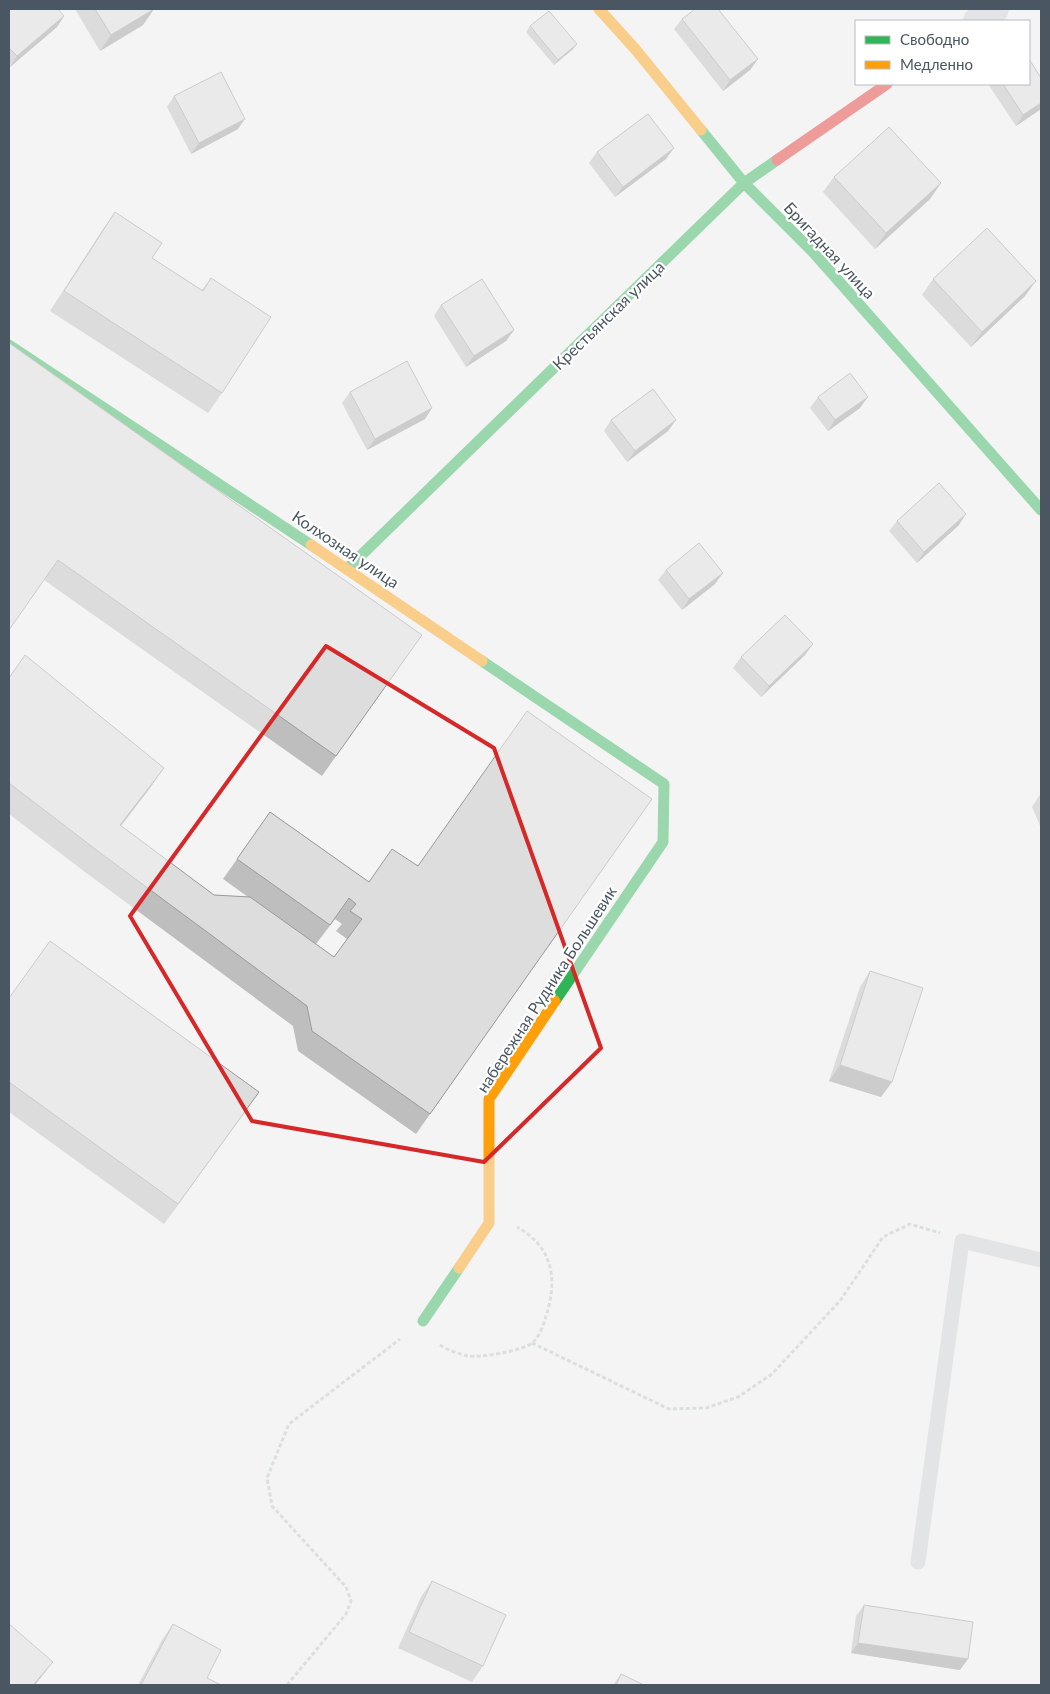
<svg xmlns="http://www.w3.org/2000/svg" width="1050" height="1694" viewBox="0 0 1050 1694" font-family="Lato,sans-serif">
<rect width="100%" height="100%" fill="#f4f4f4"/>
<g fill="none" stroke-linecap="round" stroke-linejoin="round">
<path stroke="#bcc7c4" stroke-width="3" stroke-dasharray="4 2.5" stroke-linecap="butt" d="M 532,1343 L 669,1409 L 706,1408 L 738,1397 L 772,1374 L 840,1301 L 883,1237 L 910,1224 L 940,1233
M 440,1345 C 447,1350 460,1354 468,1356 C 480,1358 522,1351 532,1343 C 539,1338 544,1324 546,1316 C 558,1279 553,1247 517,1227
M 287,1685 L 346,1614 L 351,1601 L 346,1587 L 272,1506 L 267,1478 L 289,1424 L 400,1339"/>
<path stroke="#ced0d2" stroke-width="15" d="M 918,1562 L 962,1241 L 1041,1260"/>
<path stroke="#ced0d2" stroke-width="28" d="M 977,21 L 995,9"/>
<path stroke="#30b455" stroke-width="11" d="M 701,130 L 744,183 L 813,252 L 1041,510
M 9,345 L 311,545
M 347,569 L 744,183 L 777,160
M 482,661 L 664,784 L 663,842 L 555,1001
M 423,1321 L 459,1268"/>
<path stroke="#ff9f0a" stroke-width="11" d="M 599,9 L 636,50 L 701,130
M 311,545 L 482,661
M 459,1268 L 489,1223 L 489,1099 L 555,1001"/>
<path stroke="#e5322d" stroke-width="11" d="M 777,160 L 887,84"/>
</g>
<path fill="#bebebf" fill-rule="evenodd" d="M 9,9 L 64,16 L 57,27 L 10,67 L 9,66 Z
M 75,9 L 154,9 L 143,25 L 100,51 Z
M 682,19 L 758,59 L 750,70 L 723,91 L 674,29 Z
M 530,26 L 577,44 L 573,49 L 554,65 L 526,32 Z
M 988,84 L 1029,84 L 1041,109 L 1016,126 Z
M 174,96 L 238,129 L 191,154 L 167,107 Z
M 597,152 L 666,159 L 615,197 L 589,163 Z
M 834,177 L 941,183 L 930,199 L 875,249 L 823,192 Z
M 115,212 L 152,258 L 202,290 L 211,278 L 222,393 L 208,413 L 50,311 L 101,232 Z
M 933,279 L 1025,296 L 971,347 L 922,295 Z
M 441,305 L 514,330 L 506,341 L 466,367 L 434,316 Z
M 9,343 L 422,635 L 322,776 L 44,580 Z
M 350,392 L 425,419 L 367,450 L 342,403 Z
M 818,397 L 860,408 L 828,431 L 810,408 Z
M 611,420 L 668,431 L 627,462 L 604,431 Z
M 897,521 L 959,525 L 917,563 L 889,531 Z
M 666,570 L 715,584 L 682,610 L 658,580 Z
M 25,655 L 150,788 L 121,826 L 214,895 L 248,897 L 223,879 L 270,812 L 369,882 L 418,866 L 652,799 L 416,1134 L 298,1051 L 293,1026 L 85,872 L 9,814 L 9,678 ZM 335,919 L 342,924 L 336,931 L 347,939 L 334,957 L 316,944 Z
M 805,655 L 761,697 L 733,668 L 741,657 Z
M 1041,795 L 1041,828 L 1032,807 L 1039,796 Z
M 870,971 L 892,1082 L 881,1097 L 829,1081 L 860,987 Z
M 9,998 L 259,1092 L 164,1224 L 9,1112 Z
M 432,1581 L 483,1666 L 472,1682 L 398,1648 L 421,1597 Z
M 864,1605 L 960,1670 L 851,1653 L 856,1616 Z
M 173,1624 L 207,1678 L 221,1685 L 138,1685 L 162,1640 Z
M 621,1674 L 644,1685 L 613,1685 Z"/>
<path fill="#9b9b9b" d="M 154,9 L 143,25 L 100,51 L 111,35 Z
M 64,16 L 57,27 L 10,67 L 17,56 Z
M 577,44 L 573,49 L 554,65 L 558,60 Z
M 758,59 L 750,70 L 723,91 L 730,80 Z
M 1041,103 L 1041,109 L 1016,126 L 1023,115 Z
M 245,119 L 238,129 L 191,154 L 199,143 Z
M 674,148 L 666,159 L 615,197 L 623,187 Z
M 941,183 L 930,199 L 875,249 L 886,233 Z
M 1036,281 L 1025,296 L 971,347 L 982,332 Z
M 514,330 L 506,341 L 466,367 L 474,356 Z
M 868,397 L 860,408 L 828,431 L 835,420 Z
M 432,408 L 425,419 L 367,450 L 375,439 Z
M 676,420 L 668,431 L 627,462 L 635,451 Z
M 966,514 L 959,525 L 917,563 L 924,552 Z
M 723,573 L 715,584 L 682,610 L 689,599 Z
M 813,644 L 805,655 L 761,697 L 769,686 Z
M 164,768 L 150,788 L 106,845 L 120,825 Z
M 840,1065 L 892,1082 L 881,1097 L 829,1081 Z
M 259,1092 L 245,1112 L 164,1224 L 178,1204 Z
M 858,1643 L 968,1659 L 960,1670 L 851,1653 Z
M 53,1662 L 35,1685 L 33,1685 Z"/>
<path fill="#ddddde" stroke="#9b9b9b" d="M 9,9 L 58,9 L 64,16 L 17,56 L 9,48 Z
M 95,9 L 154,9 L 111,35 Z
M 695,9 L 718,9 L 758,59 L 730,80 L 682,19 Z
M 549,11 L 577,44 L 558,60 L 530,26 Z
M 1029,59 L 1041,78 L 1041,103 L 1023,115 L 1003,84 L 1029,84 Z
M 221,72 L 245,119 L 199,143 L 174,96 Z
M 648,114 L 674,148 L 623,187 L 597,152 Z
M 889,127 L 941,183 L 886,233 L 834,177 Z
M 115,212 L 162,243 L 152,258 L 203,291 L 211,278 L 271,317 L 222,393 L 64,291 Z
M 987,228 L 1036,281 L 982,332 L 933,279 Z
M 482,279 L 514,330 L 474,356 L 441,305 Z
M 9,343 L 422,635 L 336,756 L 58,560 L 9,630 Z
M 407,361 L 432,408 L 375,439 L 350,392 Z
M 850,373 L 868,397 L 835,420 L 818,397 Z
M 653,389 L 676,420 L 635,451 L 611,420 Z
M 939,483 L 966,514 L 924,552 L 897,521 Z
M 699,543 L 723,573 L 689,599 L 666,570 Z
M 785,615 L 813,644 L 769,686 L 741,657 Z
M 25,655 L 164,768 L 120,825 L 214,895 L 250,897 L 334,957 L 362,919 L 350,911 L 356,904 L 349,898 L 330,925 L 237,859 L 270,812 L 369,882 L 392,849 L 418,866 L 527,711 L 652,799 L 430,1114 L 312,1031 L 307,1006 L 99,852 L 9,783 L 9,678 Z
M 50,941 L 259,1092 L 178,1204 L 9,1082 L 9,998 Z
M 870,971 L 923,988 L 892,1082 L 840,1065 Z
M 432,1581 L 506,1615 L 483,1666 L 409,1632 Z
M 864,1605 L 973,1622 L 968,1659 L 858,1643 Z
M 9,1624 L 53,1662 L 33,1685 L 9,1685 Z
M 173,1624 L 221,1650 L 207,1678 L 221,1685 L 141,1685 Z
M 621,1674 L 644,1685 L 616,1685 Z"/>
<path d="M0 0H1050V1694H0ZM 326,646 L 494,748 L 601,1048 L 484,1162 L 252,1121 L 130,916 Z" fill="#f4f4f4" fill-opacity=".55" fill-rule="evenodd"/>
<path fill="none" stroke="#d62828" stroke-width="4" stroke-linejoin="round" d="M 326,646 L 494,748 L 601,1048 L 484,1162 L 252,1121 L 130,916 Z"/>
<g text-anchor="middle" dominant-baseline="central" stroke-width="4.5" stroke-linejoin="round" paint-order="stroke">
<g font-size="16" fill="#4a5661" stroke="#fff">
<text transform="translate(830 250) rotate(47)">Бригадная улица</text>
<text transform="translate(608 315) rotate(-44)">Крестьянская улица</text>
<text transform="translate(346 549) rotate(34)">Колхозная улица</text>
<text transform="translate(546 989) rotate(-57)">набережная Рудника Большевик</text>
</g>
</g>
<rect width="1050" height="1694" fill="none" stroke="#4a5661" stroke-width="20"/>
<rect x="855" y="20" width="175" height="65" fill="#ffffff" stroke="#b7bbc0"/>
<rect x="865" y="36" width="25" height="8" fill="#30b455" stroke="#b7bbc0"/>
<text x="900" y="45" font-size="15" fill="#4a5661">Свободно</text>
<rect x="865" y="61" width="25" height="8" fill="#ff9f0a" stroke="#b7bbc0"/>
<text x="900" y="70" font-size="15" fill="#4a5661">Медленно</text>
</svg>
